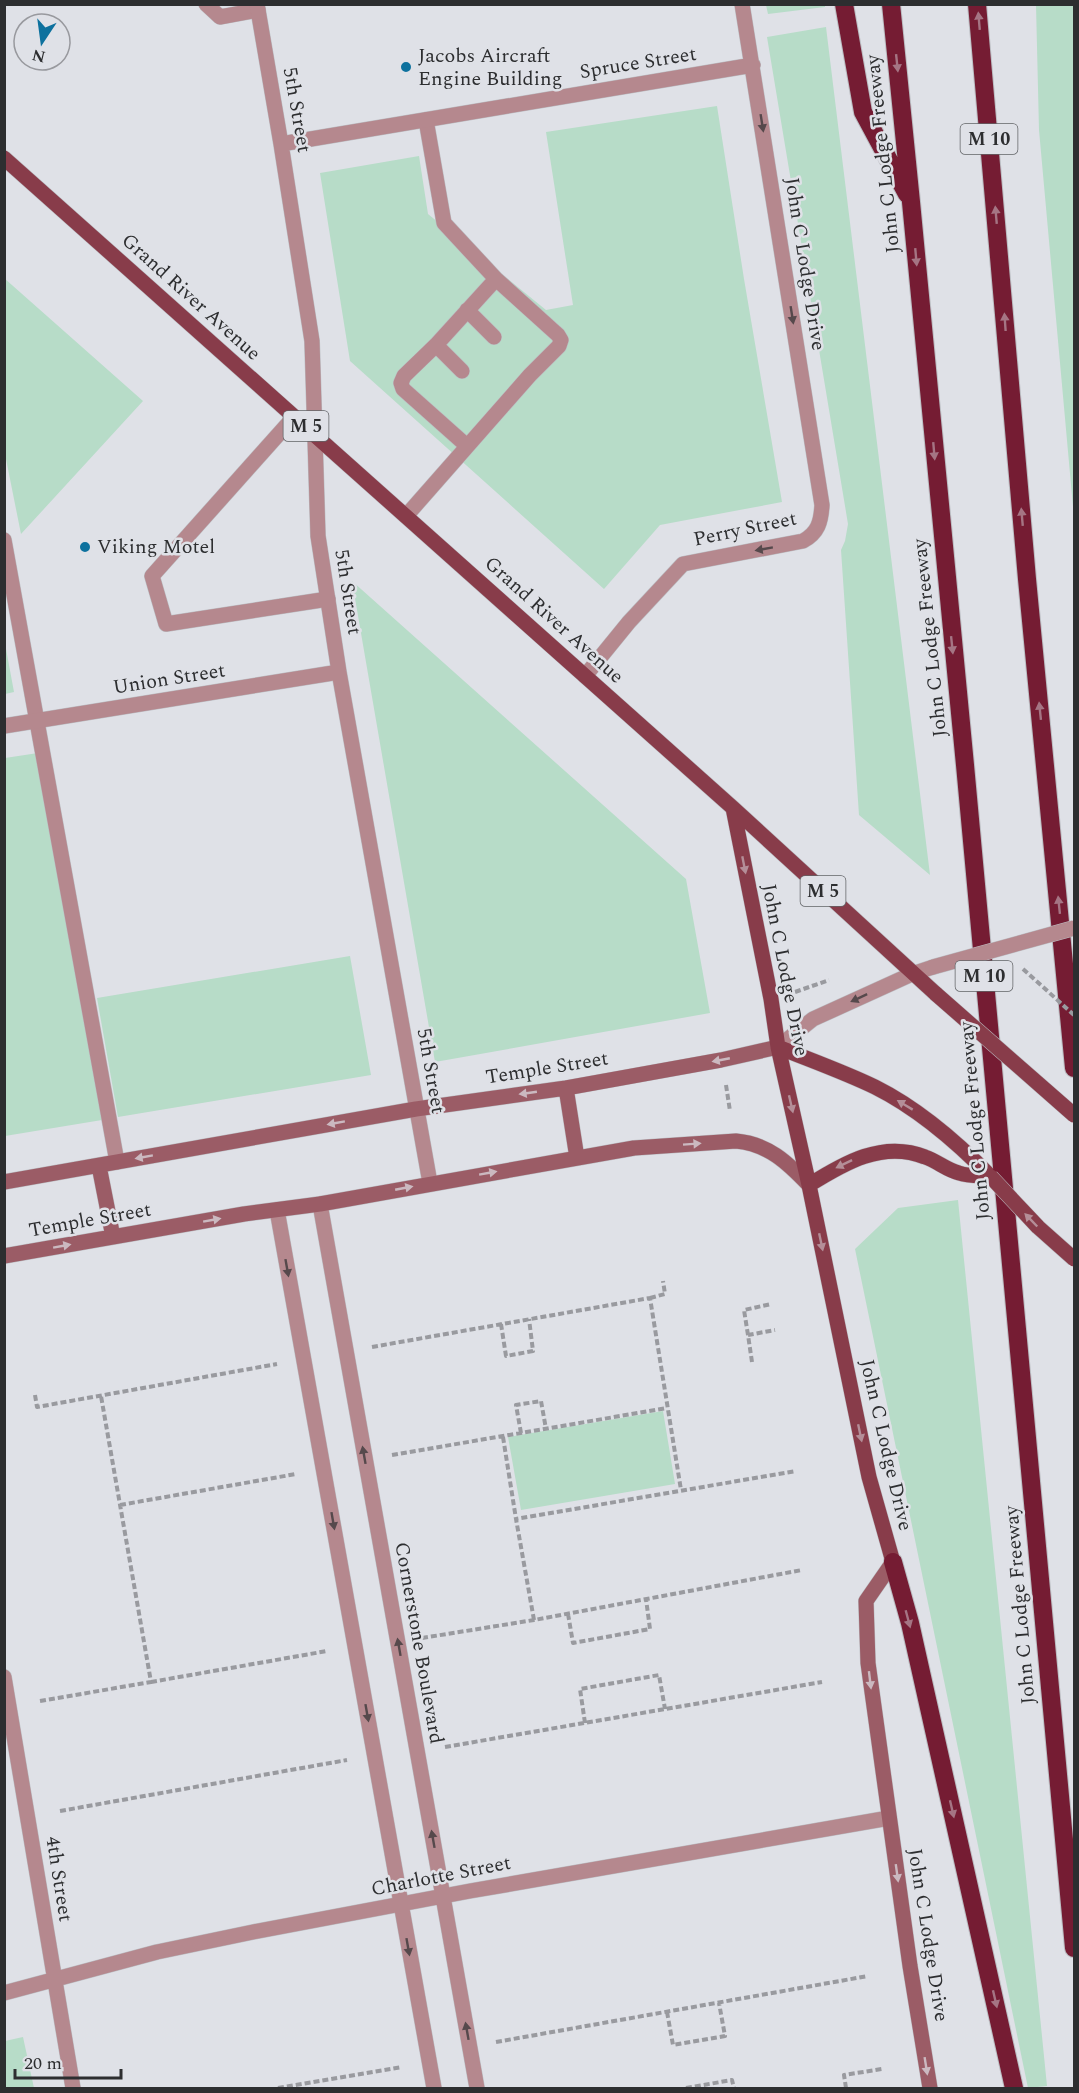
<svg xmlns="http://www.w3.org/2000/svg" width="1079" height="2093" viewBox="0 0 1079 2093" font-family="Spectral,serif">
<rect width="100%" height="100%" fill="#dfe1e7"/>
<path fill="#b7dcc8" d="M 825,5 L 825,7 L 768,14 L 766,5 Z
M 1036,5 L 1074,5 L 1074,518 L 1039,130 Z
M 826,27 L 930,875 L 859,815 L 841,550 L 845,541 L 848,524 L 767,37 Z
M 717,106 L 744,279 L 782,502 L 660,525 L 604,589 L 350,361 L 320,173 L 419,156 L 428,214 L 546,310 L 573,305 L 546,132 Z
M 4,278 L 143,401 L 21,534 L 5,454 Z
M 352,581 L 686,879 L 710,1013 L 435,1062 Z
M 4,638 L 14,692 L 5,694 L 4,694 Z
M 38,753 L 102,1120 L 5,1136 L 5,758 Z
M 350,956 L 371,1075 L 118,1117 L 97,998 Z
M 958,1200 L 1047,2086 L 1028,2088 L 855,1249 L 898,1208 Z
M 663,1411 L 675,1484 L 521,1510 L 508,1437 Z
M 23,2037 L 34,2088 L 5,2088 L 5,2041 Z"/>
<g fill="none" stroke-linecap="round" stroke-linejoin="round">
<g stroke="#bbbdc2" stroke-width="16">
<path id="lane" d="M 206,4 L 220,17 L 258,10
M 467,310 L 494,337
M 436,345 L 462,371
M 294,417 L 152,576 L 166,624 L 328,599
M 467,446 L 403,389 L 401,383 L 404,376 L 436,345 L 496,279
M 406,516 L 530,375 L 559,346 L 561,340 L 558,335 L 496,279 L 444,223 L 426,120
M 4,540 L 117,1162"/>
</g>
<g stroke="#bbbdc2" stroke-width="16">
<path id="street" d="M 257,4 L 281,144 L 312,341 L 318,536 L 339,672 L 430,1183
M 281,144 L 753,65
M 585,676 L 629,622 L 683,564 L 803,541 C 818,533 821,522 822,505 L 742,4
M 4,726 L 339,672
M 778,1047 L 813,1019 L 912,974 L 933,967
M 320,1204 L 477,2088
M 277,1210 L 434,2088
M 4,1677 L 73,2088
M 4,1993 L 157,1952 L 253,1932 L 470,1891 L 889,1818"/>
</g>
<g stroke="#bbbdc2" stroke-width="16">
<path id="secondary" d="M 566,1088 L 577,1158
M 99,1166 L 113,1237
M 4,1182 L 416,1109 L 566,1088 L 721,1060 L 778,1047
M 4,1256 L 244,1214 L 320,1204 L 634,1148 L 736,1141 C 768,1144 787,1162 809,1185
M 893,1562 L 866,1601 L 868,1663 L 910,1966 L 930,2088"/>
</g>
<g stroke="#bbbdc2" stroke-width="16">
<path id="primary" d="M 4,158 L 733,808 L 936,994
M 733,808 L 771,999 L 778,1047 L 809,1185 L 869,1477 L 893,1562
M 778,1047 C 810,1060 844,1072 875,1087 C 919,1109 957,1142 991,1177
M 809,1185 C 844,1163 883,1140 925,1157 C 937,1161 947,1170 959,1173 C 968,1176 981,1176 991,1177"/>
</g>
<g stroke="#bbbdc2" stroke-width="20">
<path id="highway" d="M 844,4 L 863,112 L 907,194
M 891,4 L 911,202 L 965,765 L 1074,1948
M 977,4 L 1027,579 L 1074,1068
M 893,1562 L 910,1623 L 1014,2088"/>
</g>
<path stroke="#999a9f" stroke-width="4" stroke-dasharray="6 3" stroke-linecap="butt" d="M 795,992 L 829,980
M 726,1085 L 730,1111
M 650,1298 L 665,1294 L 663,1281
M 501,1324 L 506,1356 L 533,1351 L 529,1319
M 748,1335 L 744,1310 L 771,1304
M 372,1347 L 650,1298 L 681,1490
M 752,1362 L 748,1335 L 775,1330
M 35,1395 L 37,1407 L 277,1364
M 521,1433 L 516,1405 L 541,1401 L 546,1429
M 503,1437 L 516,1519
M 392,1455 L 667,1408
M 120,1505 L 296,1474
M 568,1614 L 573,1643 L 650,1629 L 646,1599
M 534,1620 L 516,1519 L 796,1471
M 422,1638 L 534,1620 L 802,1570
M 151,1682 L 327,1651
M 40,1701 L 151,1682 L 101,1396
M 585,1723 L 580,1689 L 659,1675 L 665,1709
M 445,1747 L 822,1682
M 60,1811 L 347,1760
M 667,2012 L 673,2045 L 725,2036 L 719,2003
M 496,2042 L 868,1976
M 278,2088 L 402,2067
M 686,2088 L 732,2080 L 734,2088
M 846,2088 L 844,2075 L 882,2069"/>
<use href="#lane" stroke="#b5888e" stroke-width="15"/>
<use href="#street" stroke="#b5888e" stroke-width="15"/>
<use href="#secondary" stroke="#9b5c66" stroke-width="15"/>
<use href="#primary" stroke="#883c4a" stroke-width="15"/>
<use href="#highway" stroke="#751c33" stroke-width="18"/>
<g stroke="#bbbdc2" stroke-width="16" stroke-linecap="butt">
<path id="street-bridge" d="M 933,967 L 1074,928"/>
</g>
<g stroke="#bbbdc2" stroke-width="16" stroke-linecap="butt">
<path id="primary-bridge" d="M 936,994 L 1074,1115
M 991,1177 L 1038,1227 L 1074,1259"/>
</g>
<path stroke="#999a9f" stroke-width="4" stroke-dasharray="6 3" stroke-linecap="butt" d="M 1023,969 L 1074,1015"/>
<use href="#street-bridge" stroke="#b5888e" stroke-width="15"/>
<use href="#primary-bridge" stroke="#883c4a" stroke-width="15"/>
</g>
<defs><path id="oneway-solid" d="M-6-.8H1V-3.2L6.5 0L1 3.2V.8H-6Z" transform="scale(1.5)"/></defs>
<g fill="#a57584">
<use href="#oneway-solid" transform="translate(979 21) rotate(-95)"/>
<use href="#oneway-solid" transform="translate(897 63) rotate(84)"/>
<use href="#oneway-solid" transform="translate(996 215) rotate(-95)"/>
<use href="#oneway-solid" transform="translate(916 257) rotate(85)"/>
<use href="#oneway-solid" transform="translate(1005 322) rotate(-94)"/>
<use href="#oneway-solid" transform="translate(934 451) rotate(85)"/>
<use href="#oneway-solid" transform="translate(1022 517) rotate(-95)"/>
<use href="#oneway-solid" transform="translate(952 645) rotate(84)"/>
<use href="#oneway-solid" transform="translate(1040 711) rotate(-96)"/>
<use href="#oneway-solid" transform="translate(1059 905) rotate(-96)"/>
<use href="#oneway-solid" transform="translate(908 1619) rotate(75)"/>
<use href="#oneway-solid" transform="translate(952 1809) rotate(77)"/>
<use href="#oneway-solid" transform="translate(995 1999) rotate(77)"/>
</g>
<g fill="#56494c">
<use href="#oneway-solid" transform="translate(762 123) rotate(81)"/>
<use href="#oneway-solid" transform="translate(792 315) rotate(81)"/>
<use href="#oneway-solid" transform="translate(764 549) rotate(170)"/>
<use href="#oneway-solid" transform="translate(859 998) rotate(155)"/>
<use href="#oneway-solid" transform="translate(287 1268) rotate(80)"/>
<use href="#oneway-solid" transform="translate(364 1455) rotate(-100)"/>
<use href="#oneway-solid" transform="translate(333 1521) rotate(80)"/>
<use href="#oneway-solid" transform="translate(399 1647) rotate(-100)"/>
<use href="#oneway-solid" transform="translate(367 1713) rotate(80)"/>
<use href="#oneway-solid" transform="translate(433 1839) rotate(-100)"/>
<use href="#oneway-solid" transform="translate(408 1947) rotate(80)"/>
<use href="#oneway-solid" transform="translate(467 2031) rotate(-100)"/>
</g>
<g fill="#b48e98">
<use href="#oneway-solid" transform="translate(744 865) rotate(79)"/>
<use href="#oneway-solid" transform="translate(791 1104) rotate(77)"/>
<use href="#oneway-solid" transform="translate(905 1105) rotate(-149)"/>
<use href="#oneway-solid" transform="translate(844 1164) rotate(154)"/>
<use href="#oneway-solid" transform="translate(1031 1220) rotate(-134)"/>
<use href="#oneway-solid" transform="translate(821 1242) rotate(78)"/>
<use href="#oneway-solid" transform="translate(860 1433) rotate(78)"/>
</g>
<g fill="#cbb9c0">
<use href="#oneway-solid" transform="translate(721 1060) rotate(169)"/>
<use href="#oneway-solid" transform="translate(528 1093) rotate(172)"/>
<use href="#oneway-solid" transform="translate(336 1123) rotate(170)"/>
<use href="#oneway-solid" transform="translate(692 1144) rotate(-4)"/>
<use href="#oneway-solid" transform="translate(144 1157) rotate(170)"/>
<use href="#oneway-solid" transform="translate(488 1173) rotate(-10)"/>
<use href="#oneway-solid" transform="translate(404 1188) rotate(-11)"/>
<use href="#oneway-solid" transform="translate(212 1220) rotate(-10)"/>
<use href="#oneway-solid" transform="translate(62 1246) rotate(-10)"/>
<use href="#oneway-solid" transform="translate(870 1680) rotate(83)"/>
<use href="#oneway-solid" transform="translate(897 1873) rotate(82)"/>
<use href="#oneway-solid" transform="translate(926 2066) rotate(81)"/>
</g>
<g fill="#0d719e" stroke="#dfe1e7" stroke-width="2">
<circle cx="406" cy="67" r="6"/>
<circle cx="85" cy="547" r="6"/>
</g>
<g text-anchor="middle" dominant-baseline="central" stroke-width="5" stroke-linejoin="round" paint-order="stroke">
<g fill="#dfe1e7" stroke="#626467" stroke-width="1.5">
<rect x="960.5" y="124" width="57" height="30" rx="4.5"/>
<rect x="283.5" y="411" width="45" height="30" rx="4.5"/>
<rect x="800.5" y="876" width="45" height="30" rx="4.5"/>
<rect x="955.5" y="961" width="57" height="30" rx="4.5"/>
</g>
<g font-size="18" font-weight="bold" fill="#2d2e30">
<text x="989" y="139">M 10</text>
<text x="306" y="426">M 5</text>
<text x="823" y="891">M 5</text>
<text x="984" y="976">M 10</text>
</g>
<g font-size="20" fill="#2d2e30" stroke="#dfe1e7" text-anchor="start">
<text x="418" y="56">Jacobs Aircraft<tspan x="418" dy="23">Engine Building</tspan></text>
<text x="97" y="547">Viking Motel</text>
</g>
<g font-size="20" fill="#2d2e30" stroke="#dfe1e7">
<text transform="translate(638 63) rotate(-9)">Spruce Street</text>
<text transform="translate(297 110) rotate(80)">5th Street</text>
<text transform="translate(883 154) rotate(-96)">John C Lodge Freeway</text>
<text transform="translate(805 264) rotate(81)">John C Lodge Drive</text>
<text transform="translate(191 297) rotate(42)">Grand River Avenue</text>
<text transform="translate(745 529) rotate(-12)">Perry Street</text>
<text transform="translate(348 592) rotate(81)">5th Street</text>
<text transform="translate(554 620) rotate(42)">Grand River Avenue</text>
<text transform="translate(930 638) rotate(-96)">John C Lodge Freeway</text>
<text transform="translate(169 679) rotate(-9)">Union Street</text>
<text transform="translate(785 970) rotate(79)">John C Lodge Drive</text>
<text transform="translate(547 1068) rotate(-9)">Temple Street</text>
<text transform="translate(431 1071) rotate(80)">5th Street</text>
<text transform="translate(975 1121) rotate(-95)">John C Lodge Freeway</text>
<text transform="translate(90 1220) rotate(-10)">Temple Street</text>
<text transform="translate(886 1445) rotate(77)">John C Lodge Drive</text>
<text transform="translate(1020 1605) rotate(-95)">John C Lodge Freeway</text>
<text transform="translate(419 1643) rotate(80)">Cornerstone Boulevard</text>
<text transform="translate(441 1876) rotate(-11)">Charlotte Street</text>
<text transform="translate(59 1879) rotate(81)">4th Street</text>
<text transform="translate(928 1935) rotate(81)">John C Lodge Drive</text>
</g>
</g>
<rect width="1079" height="2093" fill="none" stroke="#2d2e30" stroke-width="12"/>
<g transform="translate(42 42) rotate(193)"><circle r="28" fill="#dfe1e7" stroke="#98999e" stroke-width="1.5"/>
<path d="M0-4.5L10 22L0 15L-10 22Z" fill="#0d719e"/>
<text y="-9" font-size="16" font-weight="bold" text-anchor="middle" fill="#2d2e30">N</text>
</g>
<path d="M15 2069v9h106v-9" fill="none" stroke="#2d2e30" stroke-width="3"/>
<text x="24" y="2069" font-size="18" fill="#2d2e30" stroke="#dfe1e7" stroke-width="4.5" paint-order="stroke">20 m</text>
</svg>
